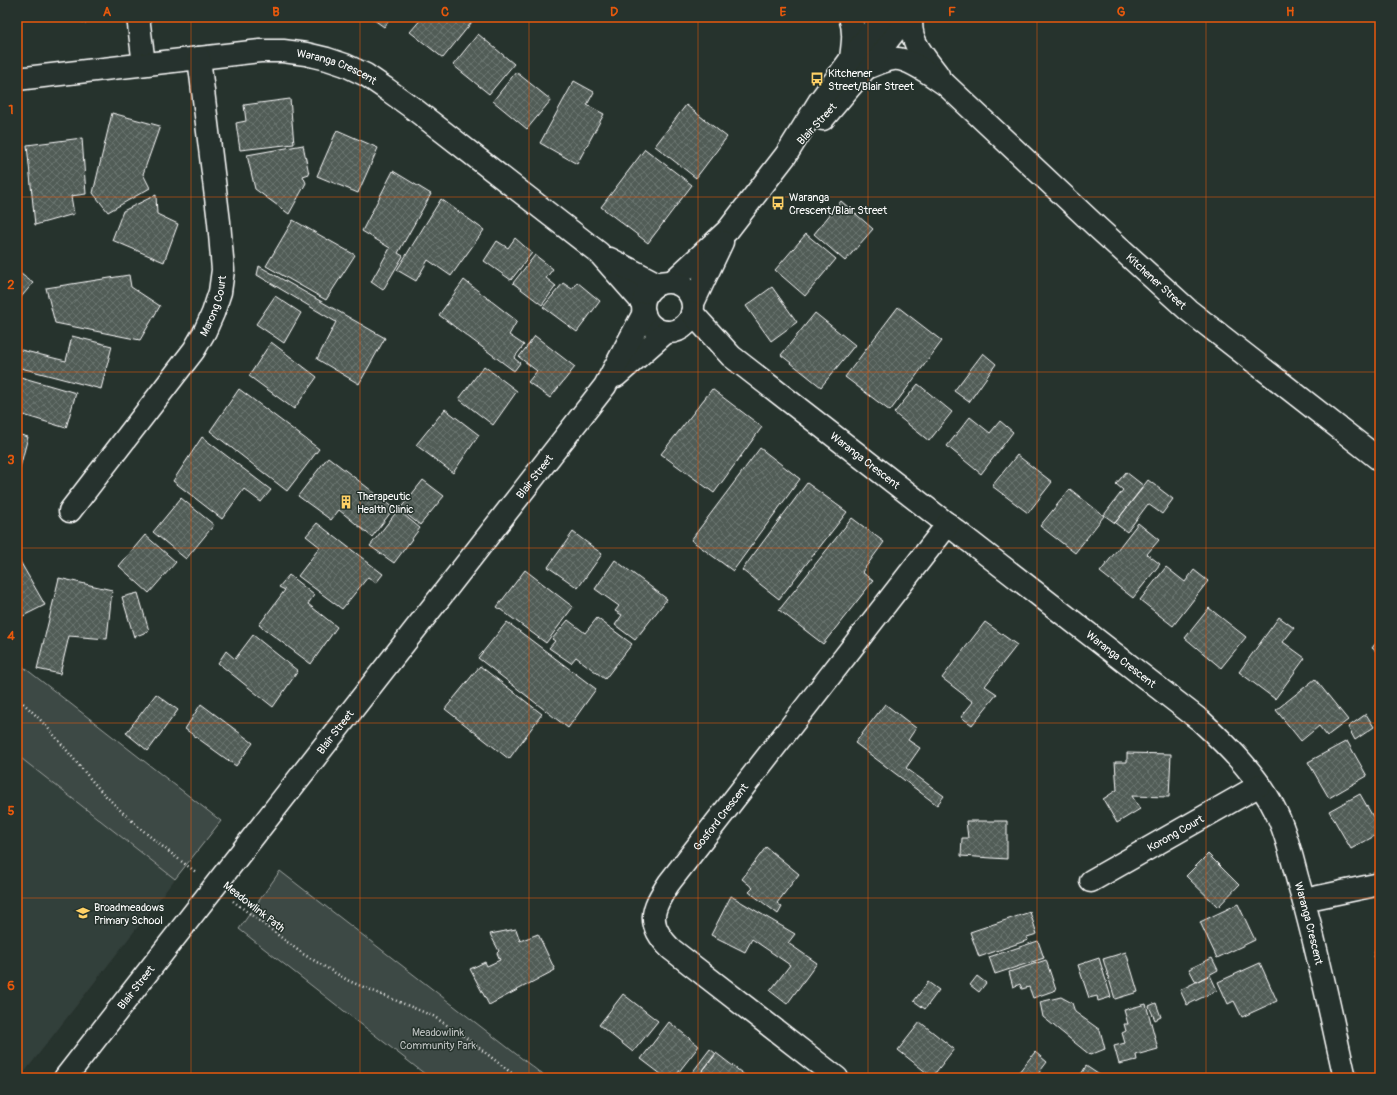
<svg xmlns="http://www.w3.org/2000/svg" width="1397" height="1095" viewBox="0 0 1397 1095" font-family="Pangolin,sans-serif">
<defs>
<pattern id="building-cross-hatch" width="8" height="8" patternUnits="userSpaceOnUse"><rect width="8" height="8" fill="#515c57"/><path d="M0 0l8 8M0 8l8-8" fill="none" stroke="#6b7470"/></pattern>
</defs>
<rect width="100%" height="100%" fill="#26332d"/>
<filter id="ink" filterUnits="userSpaceOnUse"><feTurbulence type="fractalNoise" baseFrequency=".025" numOctaves="2"/><feDisplacementMap in="SourceGraphic" scale="8" xChannelSelector="R" yChannelSelector="G"/><feConvolveMatrix kernelMatrix="1 2 1 2 8 2 1 2 1" color-interpolation-filters="sRGB"/></filter>
<g filter="url(#ink)">
<path fill="#333f3a" d="M 17,755 L 175,879 L 20,1078 L 17,1078 Z"/>
<path fill="#3e4944" stroke="#9ea4a2" d="M 17,662 L 221,821 L 175,879 L 17,755 Z
M 280,871 L 547,1078 L 430,1078 L 239,929 Z"/>
<path fill="url(#building-cross-hatch)" stroke="#fff" d="M 65,17 L 88,17 L 86,23 Z
M 370,17 L 392,17 L 384,27 Z
M 423,17 L 476,17 L 443,58 L 410,32 Z
M 478,34 L 514,64 L 489,94 L 453,65 Z
M 516,72 L 551,100 L 527,129 L 493,101 Z
M 574,81 L 594,92 L 587,105 L 604,114 L 577,164 L 540,143 Z
M 290,99 L 294,144 L 240,150 L 236,123 L 246,121 L 244,105 Z
M 686,105 L 727,137 L 696,178 L 655,146 Z
M 112,113 L 160,126 L 143,174 L 150,188 L 108,212 L 93,193 Z
M 337,130 L 378,148 L 358,193 L 317,176 Z
M 82,138 L 86,194 L 71,196 L 74,214 L 35,225 L 27,145 Z
M 303,145 L 309,174 L 303,176 L 306,183 L 289,214 L 255,189 L 247,155 Z
M 645,149 L 692,185 L 648,243 L 601,207 Z
M 393,171 L 431,194 L 398,253 L 403,256 L 383,290 L 371,282 L 390,248 L 362,231 Z
M 156,195 L 157,214 L 178,224 L 164,262 L 112,240 L 123,211 Z
M 441,199 L 484,230 L 451,276 L 428,260 L 416,281 L 397,270 Z
M 841,201 L 873,229 L 845,261 L 814,234 Z
M 293,220 L 355,255 L 326,300 L 266,266 Z
M 806,234 L 836,259 L 805,296 L 775,270 Z
M 515,238 L 532,253 L 511,280 L 484,261 L 497,241 L 508,248 Z
M 535,255 L 553,269 L 546,278 L 556,286 L 542,305 L 513,283 Z
M 259,266 L 385,338 L 359,384 L 317,359 L 336,322 L 257,275 Z
M 17,271 L 33,283 L 17,302 Z
M 129,275 L 131,287 L 160,306 L 140,340 L 55,323 L 46,288 Z
M 464,280 L 517,321 L 509,335 L 524,345 L 514,358 L 520,363 L 514,371 L 439,315 Z
M 577,282 L 600,301 L 577,332 L 543,307 L 563,283 L 572,289 Z
M 772,287 L 797,322 L 771,341 L 746,306 Z
M 275,296 L 301,313 L 284,343 L 256,324 Z
M 898,307 L 942,341 L 890,411 L 845,377 Z
M 815,313 L 855,345 L 821,387 L 781,355 Z
M 72,336 L 112,346 L 101,389 L 17,367 L 17,349 L 66,361 Z
M 535,336 L 575,367 L 550,398 L 528,382 L 537,371 L 519,357 Z
M 271,342 L 317,377 L 294,409 L 249,376 Z
M 983,353 L 996,364 L 969,402 L 954,391 Z
M 484,366 L 517,391 L 493,425 L 459,399 Z
M 17,376 L 76,393 L 66,428 L 17,413 Z
M 918,384 L 952,412 L 929,441 L 894,413 Z
M 239,389 L 319,449 L 287,491 L 210,431 Z
M 712,389 L 762,427 L 714,493 L 661,454 Z
M 445,409 L 479,435 L 453,473 L 416,445 Z
M 970,417 L 990,433 L 1000,421 L 1013,432 L 981,474 L 947,446 Z
M 17,434 L 28,437 L 17,479 Z
M 202,437 L 271,490 L 261,502 L 244,489 L 222,519 L 173,481 Z
M 760,448 L 800,479 L 733,571 L 691,540 Z
M 1017,455 L 1052,482 L 1028,513 L 992,486 Z
M 328,457 L 394,508 L 372,537 L 339,510 L 331,520 L 298,496 Z
M 1126,472 L 1144,486 L 1115,523 L 1104,515 L 1123,490 L 1116,484 Z
M 423,480 L 444,496 L 420,525 L 400,509 Z
M 1148,480 L 1173,499 L 1162,514 L 1148,504 L 1127,532 L 1115,523 Z
M 807,483 L 847,512 L 779,599 L 742,570 Z
M 1070,489 L 1104,516 L 1075,553 L 1040,526 Z
M 181,498 L 214,525 L 186,559 L 153,532 Z
M 398,510 L 420,528 L 394,563 L 370,546 Z
M 852,518 L 884,542 L 862,572 L 873,581 L 823,644 L 779,610 Z
M 317,523 L 383,574 L 376,583 L 368,577 L 342,609 L 298,576 L 320,547 L 306,536 Z
M 1138,523 L 1159,540 L 1147,554 L 1160,564 L 1133,598 L 1100,572 Z
M 573,532 L 602,554 L 578,588 L 548,567 Z
M 145,535 L 176,562 L 149,593 L 119,566 Z
M 17,556 L 45,605 L 17,619 Z
M 615,560 L 667,599 L 635,640 L 615,625 L 622,615 L 615,611 L 619,606 L 595,589 Z
M 1166,567 L 1185,582 L 1194,570 L 1208,581 L 1173,626 L 1140,600 Z
M 525,570 L 573,607 L 546,643 L 497,607 Z
M 289,575 L 314,595 L 308,604 L 337,627 L 311,664 L 259,625 L 285,590 L 279,587 Z
M 59,578 L 112,590 L 107,639 L 69,636 L 60,674 L 37,669 Z
M 138,593 L 149,631 L 134,637 L 122,597 Z
M 1209,608 L 1246,637 L 1221,668 L 1185,638 Z
M 1279,617 L 1294,628 L 1283,642 L 1305,658 L 1275,699 L 1239,672 Z
M 597,618 L 632,644 L 605,679 L 576,657 L 571,663 L 549,648 L 555,641 L 552,639 L 568,620 L 585,633 Z
M 507,622 L 596,689 L 568,728 L 478,658 Z
M 985,622 L 1017,645 L 985,686 L 997,694 L 972,725 L 961,717 L 973,702 L 942,678 Z
M 1380,632 L 1380,654 L 1372,648 L 1379,639 L 1376,637 Z
M 253,635 L 298,671 L 273,707 L 218,663 L 226,651 L 235,659 Z
M 480,666 L 542,714 L 509,759 L 445,709 Z
M 1315,679 L 1348,720 L 1327,736 L 1319,726 L 1301,741 L 1276,710 Z
M 156,694 L 178,710 L 148,751 L 126,733 Z
M 201,704 L 253,743 L 236,766 L 185,729 Z
M 885,704 L 916,728 L 908,740 L 920,748 L 906,768 L 944,796 L 937,805 L 855,743 Z
M 1366,714 L 1374,727 L 1355,740 L 1348,727 Z
M 1347,741 L 1367,776 L 1329,798 L 1308,762 Z
M 1127,753 L 1171,754 L 1169,797 L 1132,796 L 1140,809 L 1117,823 L 1103,799 L 1117,790 L 1115,762 L 1127,762 Z
M 1360,794 L 1380,829 L 1380,833 L 1351,849 L 1329,811 Z
M 966,821 L 1007,821 L 1007,859 L 961,856 L 962,838 L 968,838 Z
M 766,847 L 799,874 L 777,903 L 782,907 L 778,914 L 749,892 L 753,888 L 742,879 Z
M 1208,854 L 1239,885 L 1218,907 L 1186,876 Z
M 731,896 L 795,934 L 788,943 L 817,963 L 787,1004 L 770,991 L 790,965 L 752,939 L 745,952 L 711,935 Z
M 1238,904 L 1255,940 L 1217,958 L 1200,922 Z
M 1030,912 L 1037,934 L 1027,937 L 1028,940 L 979,957 L 970,932 Z
M 516,929 L 520,941 L 538,934 L 555,970 L 489,1005 L 470,969 L 485,962 L 487,966 L 500,960 L 497,953 L 499,951 L 490,934 Z
M 1380,933 L 1380,959 L 1373,957 Z
M 1038,941 L 1044,958 L 995,974 L 989,957 Z
M 1126,952 L 1138,992 L 1115,999 L 1103,959 Z
M 1099,958 L 1111,997 L 1098,1001 L 1097,996 L 1089,998 L 1078,965 Z
M 1212,958 L 1218,970 L 1196,982 L 1189,969 Z
M 1046,960 L 1056,990 L 1033,998 L 1029,987 L 1022,989 L 1020,984 L 1013,987 L 1009,972 Z
M 1260,963 L 1277,1001 L 1242,1017 L 1234,1001 L 1228,1004 L 1218,982 Z
M 1210,975 L 1217,990 L 1187,1005 L 1180,990 Z
M 977,976 L 986,983 L 979,992 L 970,985 Z
M 928,982 L 939,990 L 925,1009 L 914,1001 Z
M 623,994 L 658,1021 L 633,1052 L 599,1025 Z
M 1061,997 L 1072,1003 L 1075,1012 L 1100,1030 L 1105,1049 L 1090,1055 L 1043,1017 L 1040,1002 Z
M 1156,1003 L 1161,1017 L 1155,1020 L 1149,1006 Z
M 1146,1004 L 1158,1049 L 1136,1055 L 1137,1060 L 1119,1064 L 1114,1046 L 1125,1043 L 1122,1033 L 1126,1031 L 1124,1024 L 1128,1024 L 1124,1010 Z
M 669,1022 L 699,1046 L 674,1078 L 666,1078 L 641,1059 Z
M 920,1022 L 954,1049 L 932,1077 L 898,1050 Z
M 710,1049 L 716,1054 L 697,1078 L 688,1078 Z
M 1035,1052 L 1047,1062 L 1035,1078 L 1014,1078 Z
M 716,1053 L 746,1076 L 745,1078 L 697,1078 Z
M 1086,1066 L 1101,1076 L 1099,1078 L 1079,1078 Z"/>
<g fill="none" stroke-linecap="round" stroke-linejoin="round">
<g stroke="#fff" stroke-width="25">
<g id="minor">
<path d="M 138,17 L 144,64"/>
<path d="M 850,17 C 855,31 853,43 851,58"/>
<path d="M 912,17 C 907,40 925,57 938,75"/>
<path id="s1" d="M 866,68 C 875,65 884,60 893,59 C 908,57 934,77 946,85 L 1098,228 L 1188,310 L 1380,460"/>
<path id="s2" d="M 17,79 L 260,51 L 283,51 L 306,54 L 327,59 L 345,65 L 366,75 L 385,88 L 414,109 L 599,253 L 643,303"/>
<path d="M 823,119 L 866,68 L 906,17"/>
<path d="M 610,259 L 658,284"/>
<path d="M 672,282 L 728,230 L 786,155 L 819,102 L 882,17"/>
<circle cx="668" cy="307" r="25"/>
<path d="M 693,303 L 722,242"/>
<path id="s3" d="M 692,313 L 731,356 L 1201,721 C 1230,748 1260,778 1277,814 C 1287,835 1292,859 1298,881 C 1317,945 1330,1012 1345,1078"/>
<path d="M 616,376 L 666,332"/>
<path id="s4" d="M 70,511 L 194,350 L 205,331 L 213,313 L 220,292 L 223,270 L 219,222 L 199,58"/>
<path id="s5" d="M 1091,881 L 1260,785"/>
<path d="M 1304,900 L 1380,884"/>
<path id="s6" d="M 65,1078 L 605,386 L 644,313"/>
<path id="s7" d="M 837,1078 L 671,949 C 646,924 651,910 669,883 L 948,524"/>
</g>
</g>
<path stroke="#fff" stroke-width="2.5" stroke-dasharray="1 3" stroke-linecap="butt" d="M 17,698 C 50,725 74,762 103,793 C 130,821 164,849 196,872
M 233,901 L 303,954 L 349,981 L 433,1016 L 465,1037 L 518,1078"/>
<use href="#minor" stroke="#26332d" stroke-width="22"/>
</g>
</g>
<path fill="none" stroke="#e8590c" stroke-width="1" stroke-opacity="0.55" d="M 191,17 L 191,1078M 360,17 L 360,1078M 529,17 L 529,1078M 698,17 L 698,1078M 868,17 L 868,1078M 1037,17 L 1037,1078M 1206,17 L 1206,1078M 17,197 L 1380,197M 17,372 L 1380,372M 17,548 L 1380,548M 17,723 L 1380,723M 17,898 L 1380,898"/>
<defs>
<g id="bus-bare" transform="scale(1.08)"><path d="M-5-6H5V4H4V6H2V4H-2V6H-4V4H-5ZM-3.5-4V0h7V-4ZM-3.5 1.2v1.5H-2V1.2ZM2 1.2v1.5H3.5V1.2Z" fill="#ffd166" stroke="#26332d" stroke-width="2.5" paint-order="stroke"/></g>
<g id="building-bare" transform="scale(1.08)"><path d="M-4-6H4V6H1V3H-1V6H-4ZM-2.5-4.3h1.7v1.8h-1.7ZM.8-4.3h1.7v1.8H.8ZM-2.5-1h1.7V.8h-1.7ZM.8-1h1.7V.8H.8Z" fill="#ffd166" stroke="#26332d" stroke-width="2.5" paint-order="stroke"/></g>
<g id="school-bare" transform="scale(1.08)"><path d="M0-5L7-2L0 1L-7-2ZM-4 1L0 2.5L4 1V4Q0 6-4 4Z" fill="#ffd166" stroke="#26332d" stroke-width="2.5" paint-order="stroke"/></g>
</defs>
<g fill-rule="evenodd">
<use href="#bus-bare" x="817" y="79"/>
<use href="#bus-bare" x="778" y="203"/>
<use href="#building-bare" x="346" y="502"/>
<use href="#school-bare" x="83" y="913"/>
</g>
<g text-anchor="middle" dominant-baseline="central" stroke-width="3" stroke-linejoin="round" paint-order="stroke">
<g font-size="11" fill="#fff" stroke="#26332d">
<text stroke="none"><textPath href="#s2" startOffset="324">Waranga Crescent</textPath></text>
<text transform="translate(817 124) rotate(-47)">Blair Street</text>
<text stroke="none"><textPath href="#s1" startOffset="376">Kitchener Street</textPath></text>
<text stroke="none"><textPath href="#s4" startOffset="252">Marong Court</textPath></text>
<text stroke="none"><textPath href="#s3" startOffset="228">Waranga Crescent</textPath></text>
<text stroke="none"><textPath href="#s6" startOffset="763">Blair Street</textPath></text>
<text stroke="none"><textPath href="#s3" startOffset="552">Waranga Crescent</textPath></text>
<text stroke="none"><textPath href="#s6" startOffset="439">Blair Street</textPath></text>
<text stroke="none"><textPath href="#s7" startOffset="369">Gosford Crescent</textPath></text>
<text stroke="none"><textPath href="#s5" startOffset="97">Korong Court</textPath></text>
<text transform="translate(254 907) rotate(38)">Meadowlink Path</text>
<text stroke="none"><textPath href="#s3" startOffset="888">Waranga Crescent</textPath></text>
<text stroke="none"><textPath href="#s6" startOffset="115">Blair Street</textPath></text>
</g>
<g font-size="11" fill="#fff" stroke="#26332d" text-anchor="start">
<text x="828" y="73">Kitchener<tspan x="828" dy="13">Street/Blair Street</tspan></text>
<text x="789" y="197">Waranga<tspan x="789" dy="13">Crescent/Blair Street</tspan></text>
<text x="357" y="496">Therapeutic<tspan x="357" dy="13">Health Clinic</tspan></text>
<text x="94" y="907">Broadmeadows<tspan x="94" dy="13">Primary School</tspan></text>
</g>
<g font-size="11" fill="#bbbfbe" stroke="#26332d">
<text x="438" y="1032">Meadowlink<tspan x="438" dy="13">Community Park</tspan></text>
</g>
</g>
<rect width="1397" height="1095" fill="none" stroke="#26332d" stroke-width="44"/>
<rect x="22" y="22" width="1353" height="1051" fill="none" stroke="#e8590c" stroke-width="1.5"/>
<g font-size="13" text-anchor="middle" font-weight="bold" fill="#e8590c">
<text x="107" y="16">A</text>
<text x="276" y="16">B</text>
<text x="445" y="16">C</text>
<text x="614" y="16">D</text>
<text x="783" y="16">E</text>
<text x="952" y="16">F</text>
<text x="1121" y="16">G</text>
<text x="1290" y="16">H</text>
<text x="11" y="114">1</text>
<text x="11" y="289">2</text>
<text x="11" y="464">3</text>
<text x="11" y="640">4</text>
<text x="11" y="815">5</text>
<text x="11" y="990">6</text>
</g>
</svg>
